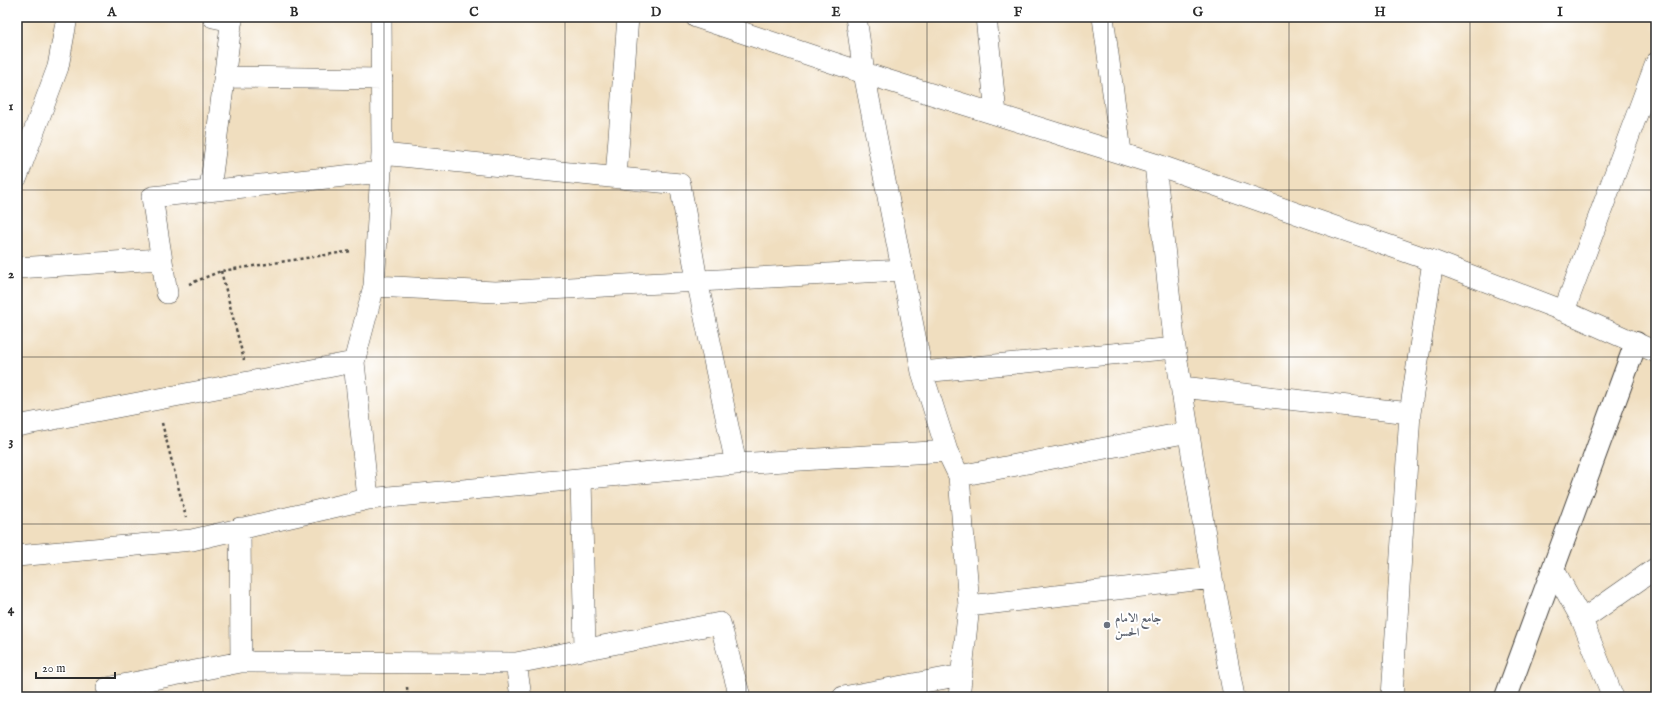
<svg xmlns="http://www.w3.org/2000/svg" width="1673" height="714" viewBox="0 0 1673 714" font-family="'IM FELL English',Amiri,serif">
<rect width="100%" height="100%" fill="#fff"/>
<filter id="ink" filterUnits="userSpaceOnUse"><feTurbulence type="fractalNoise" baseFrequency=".025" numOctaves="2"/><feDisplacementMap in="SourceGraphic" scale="8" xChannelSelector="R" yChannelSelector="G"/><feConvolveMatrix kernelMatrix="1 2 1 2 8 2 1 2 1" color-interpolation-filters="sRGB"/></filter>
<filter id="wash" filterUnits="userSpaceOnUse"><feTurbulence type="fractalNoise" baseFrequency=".012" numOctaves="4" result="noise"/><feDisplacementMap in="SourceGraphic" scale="16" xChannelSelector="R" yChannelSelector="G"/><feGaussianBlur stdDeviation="0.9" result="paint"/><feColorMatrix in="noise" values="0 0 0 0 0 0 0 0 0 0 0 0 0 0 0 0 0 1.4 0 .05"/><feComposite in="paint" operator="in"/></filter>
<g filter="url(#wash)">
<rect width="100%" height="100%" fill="#f0debf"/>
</g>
<g filter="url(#ink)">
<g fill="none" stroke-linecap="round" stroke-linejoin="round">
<g stroke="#494641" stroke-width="22">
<path id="minor" d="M 213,17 L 232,21
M 696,17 L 864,73 L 1155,164 L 1433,261 L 1564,311 L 1656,352
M 856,17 L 864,73 L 922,372 L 947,451 L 959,476 L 969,606 L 959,697
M 986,17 L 996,114
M 1103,17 L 1121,152
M 224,77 L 382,79
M 382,154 L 680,184 L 697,280 L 736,464
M 1155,164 L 1175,348 L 1212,578 L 1234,697
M 17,177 L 58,67 L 67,17
M 616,177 L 628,17
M 210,190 L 232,17
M 17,268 L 161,259
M 374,286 L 495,292 L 902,270
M 167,293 L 152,197 L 381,172
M 1564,311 L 1656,63
M 922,372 L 1175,348
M 1182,387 L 1410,413
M 17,426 L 354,362
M 959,476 L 1189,432
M 581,479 L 585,649
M 368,499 L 354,362 L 374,286 L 382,154 L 381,17
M 240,528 L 241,662
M 17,556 L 192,540 L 368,499 L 736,464 L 947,451
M 1553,568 L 1582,620 L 1613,697
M 969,606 L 1212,578
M 1582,620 L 1656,568
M 516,663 L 521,697
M 107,688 L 241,662 L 516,663 L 720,623 L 740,697
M 843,697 L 962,675
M 1392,697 L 1410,413 L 1433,261"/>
</g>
<g stroke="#494641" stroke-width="24">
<path id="tertiary" d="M 1506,697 L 1636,343"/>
</g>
<path stroke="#494641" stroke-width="2.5" stroke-dasharray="3 3" stroke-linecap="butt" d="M 221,271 L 244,360
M 189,284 L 221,271 L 352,251
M 162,423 L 186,517
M 407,687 L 408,697"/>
<use href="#minor" stroke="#fff" stroke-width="21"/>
<use href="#tertiary" stroke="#fff" stroke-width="22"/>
</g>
</g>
<path fill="none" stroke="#2b2b2b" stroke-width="1" stroke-opacity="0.55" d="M 203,17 L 203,697M 384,17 L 384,697M 565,17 L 565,697M 746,17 L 746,697M 927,17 L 927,697M 1108,17 L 1108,697M 1289,17 L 1289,697M 1470,17 L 1470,697M 17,190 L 1656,190M 17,357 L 1656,357M 17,524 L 1656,524"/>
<circle fill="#6b7280" stroke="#fff" stroke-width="1.5" cx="1107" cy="625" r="4"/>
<g text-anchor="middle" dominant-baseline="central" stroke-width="4" stroke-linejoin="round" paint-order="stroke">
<g font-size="12" font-weight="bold" fill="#5b616d" stroke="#fff" text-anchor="start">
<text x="1115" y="618">جامع الامام<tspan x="1115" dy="14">الحسن</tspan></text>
</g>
</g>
<rect width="1673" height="714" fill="none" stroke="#fff" stroke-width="44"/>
<path d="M36 672v6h79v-6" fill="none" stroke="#2b2b2b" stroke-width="2"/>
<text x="42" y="672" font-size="12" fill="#2b2b2b" stroke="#ffffff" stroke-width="3" paint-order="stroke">20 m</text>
<rect x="22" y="22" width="1629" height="670" fill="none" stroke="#2b2b2b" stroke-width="1.5"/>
<g font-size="13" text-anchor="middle" font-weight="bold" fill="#2b2b2b">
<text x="112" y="16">A</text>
<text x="294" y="16">B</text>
<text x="474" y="16">C</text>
<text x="656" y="16">D</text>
<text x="836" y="16">E</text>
<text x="1018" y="16">F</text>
<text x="1198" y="16">G</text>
<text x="1380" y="16">H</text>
<text x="1560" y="16">I</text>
<text x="11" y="110">1</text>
<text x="11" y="278">2</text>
<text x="11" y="445">3</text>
<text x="11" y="613">4</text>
</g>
</svg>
